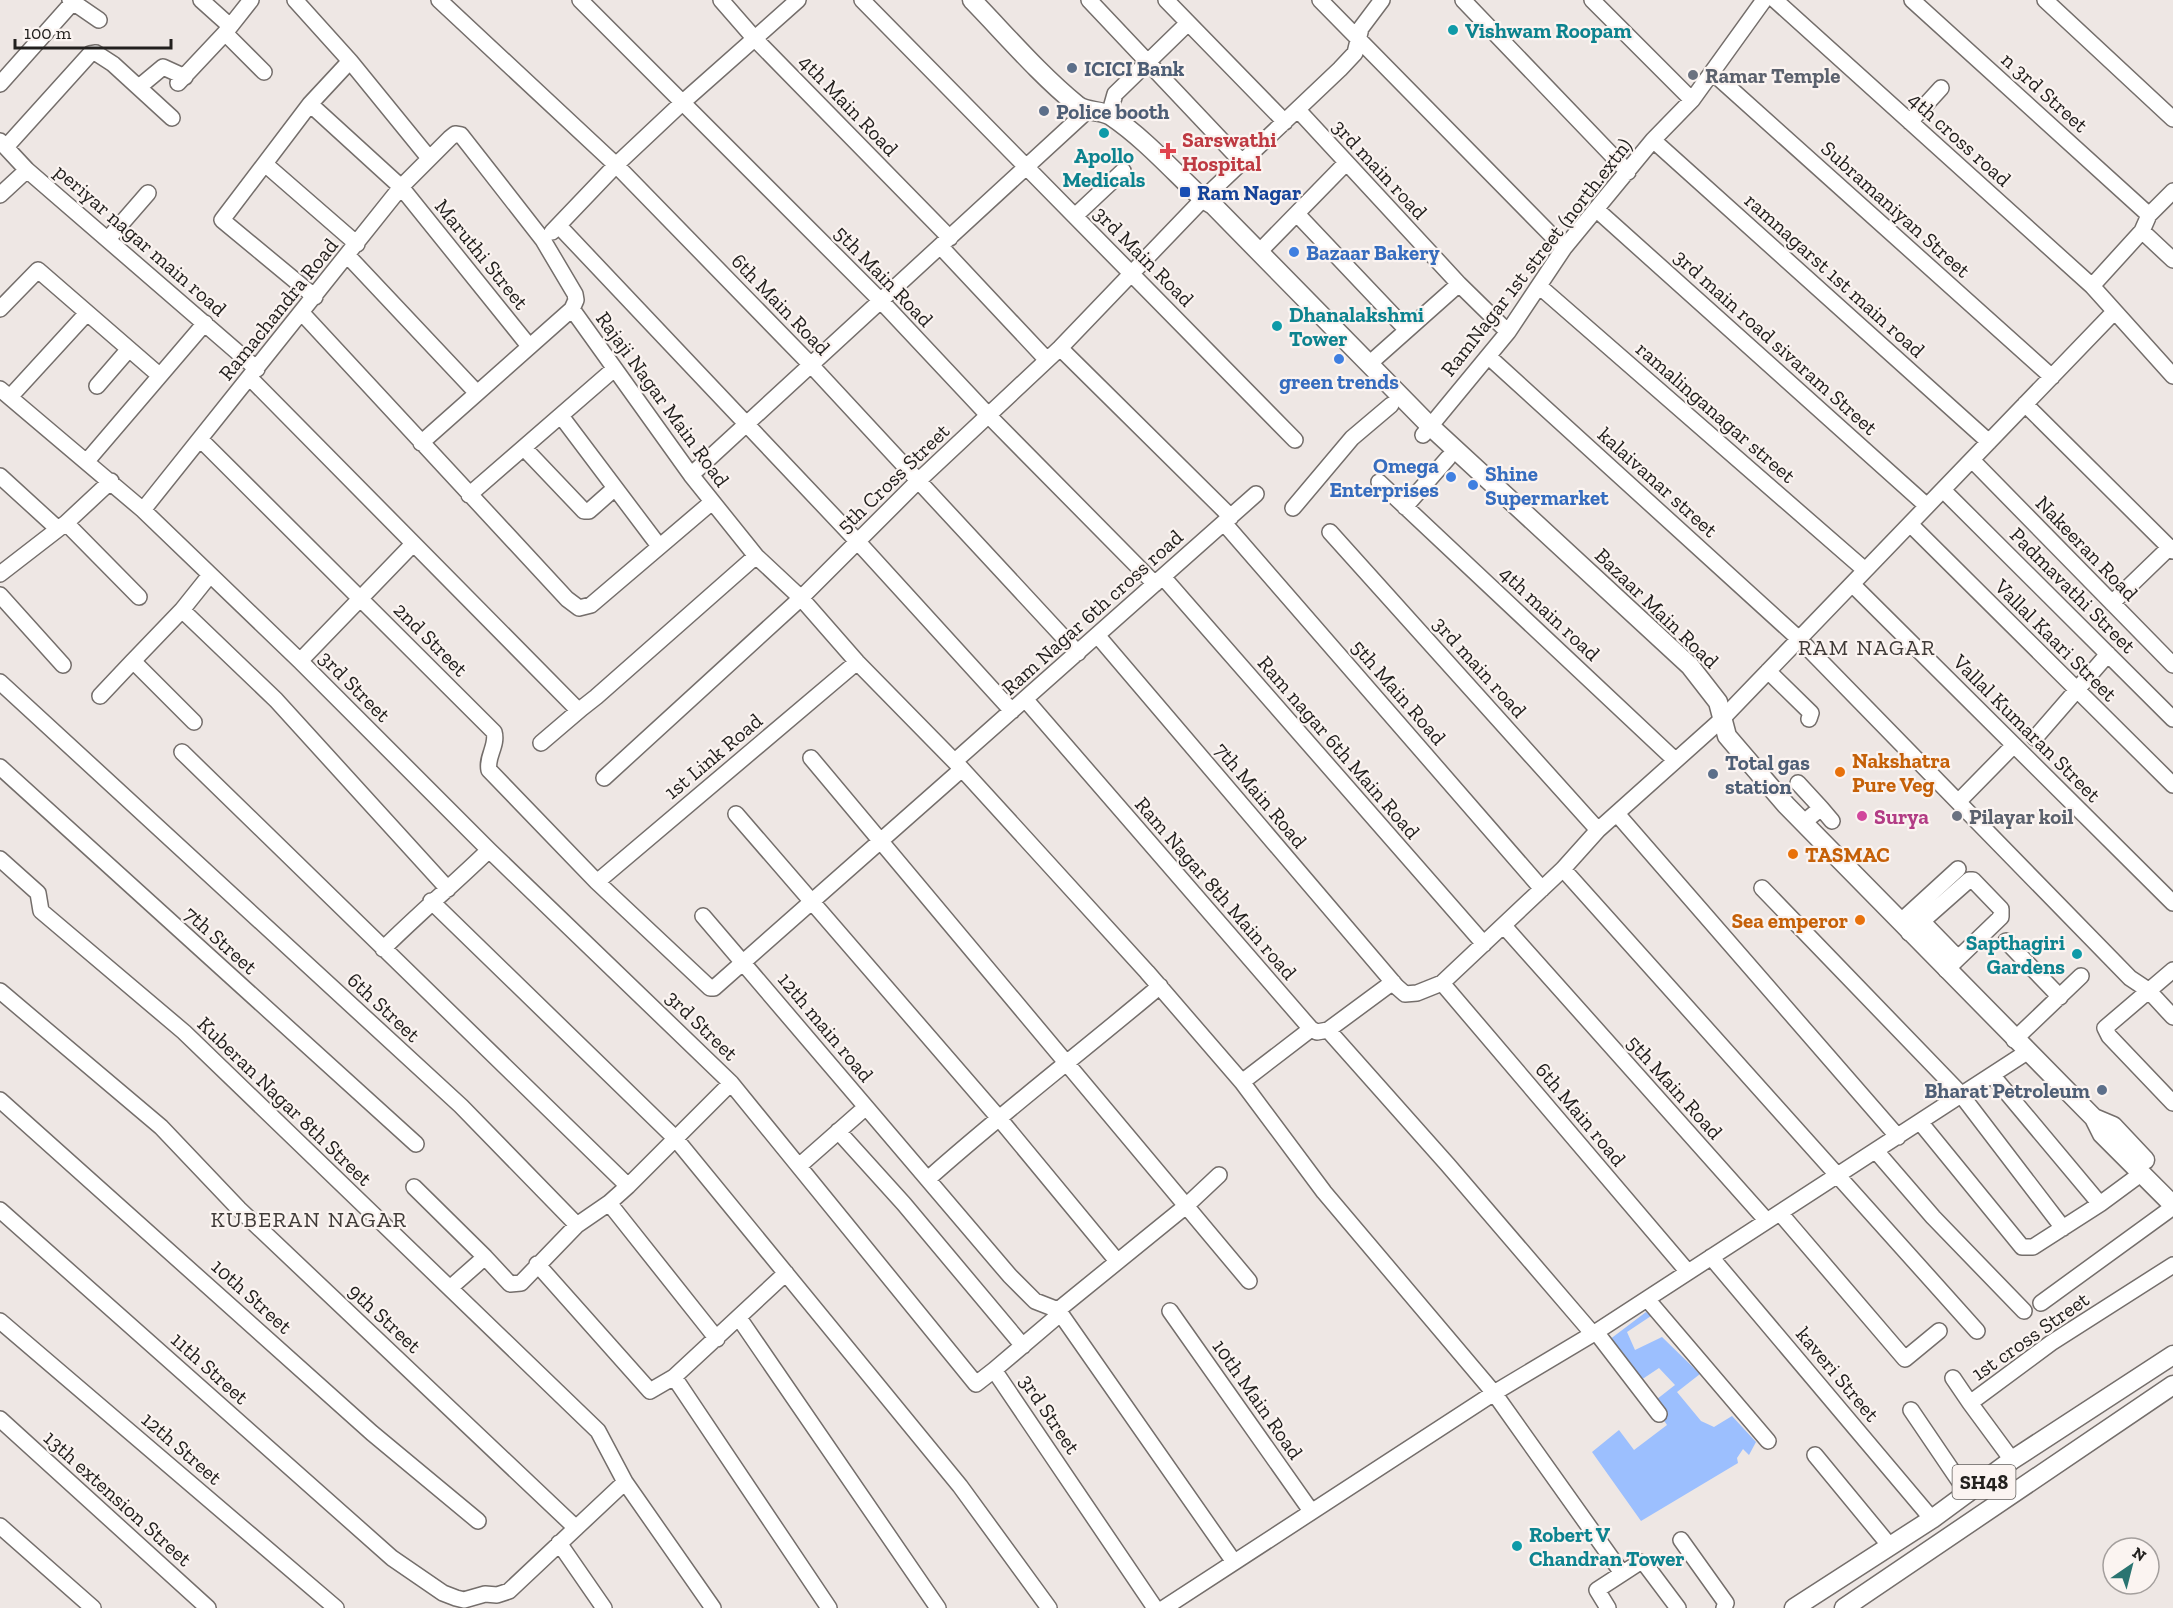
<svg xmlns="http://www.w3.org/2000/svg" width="2173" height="1608" viewBox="0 0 2173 1608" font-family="'Zilla Slab',serif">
<rect width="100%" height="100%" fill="#eee7e4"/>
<path fill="#9cbffe" d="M 1646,1312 L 1651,1316 L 1627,1332 L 1635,1350 L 1662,1337 L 1700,1374 L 1677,1392 L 1701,1421 L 1714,1427 L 1732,1416 L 1756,1442 L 1749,1455 L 1743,1449 L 1737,1458 L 1738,1463 L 1641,1521 L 1592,1452 L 1619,1430 L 1634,1450 L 1667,1425 L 1652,1403 L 1675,1385 L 1659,1368 L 1638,1382 L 1609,1340 Z"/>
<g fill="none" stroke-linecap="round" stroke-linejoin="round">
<g stroke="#746e6b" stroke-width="18">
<path id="minor" d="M 70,0 L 99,20
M 201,0 L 230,26
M 295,0 L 350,61 L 429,158
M 439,0 L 616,165 L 811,365 L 1078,653
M 580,0 L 881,301 L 989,416 L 1155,584
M 721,0 L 755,39 L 950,238
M 862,0 L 1295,440
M 1089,0 L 1243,163
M 1166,0 L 1285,122
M 1320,0 L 1564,248
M 1463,0 L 1628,172
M 1592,0 L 1692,100
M 1775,0 L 2092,286 L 2173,376
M 1912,0 L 2149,215
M 2045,0 L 2173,119
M 225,33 L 264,72
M 1713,73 L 2052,377
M 178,83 L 225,33 L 251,0
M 0,84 L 73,2
M 139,87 L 163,67 L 185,77
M 310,104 L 401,187 L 529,346
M 1298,110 L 1459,284 L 1508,332
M 1109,115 L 1115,94 L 1188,23
M 1910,122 L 1941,88
M 1653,140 L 1989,442
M 0,141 L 27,170 L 257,369
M 6,147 L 90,54 L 96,53 L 113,64 L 172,118
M 265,164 L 357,244
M 0,195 L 27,170
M 1597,210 L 1927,506
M 1297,214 L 1407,330
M 1075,216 L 1123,171
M 559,226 L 858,542 L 1012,711
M 2142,231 L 2173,260
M 552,232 L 616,165 L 683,102 L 798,0
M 108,239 L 148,193
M 940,246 L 1047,360
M 1260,251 L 1346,163
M 348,256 L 477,393
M 1539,286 L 1865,570
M 2092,286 L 2142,231 L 2149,215 L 2173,191
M 315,297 L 222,220 L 310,104 L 350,61
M 0,309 L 38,270 L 159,375
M 302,313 L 567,599 L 579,608 L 591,605 L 712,502
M 1060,348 L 1231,517
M 1489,357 L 1799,639 L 2130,978 L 2148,990 L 2173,1017
M 1369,364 L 1459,284
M 250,378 L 576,708 L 582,708 L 596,697 L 756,556
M 97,386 L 129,349
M 0,389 L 143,510 L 300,661 L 489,850 L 731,1083 L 976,1384 L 994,1370 L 1155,1608
M 10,397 L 87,313
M 2025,404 L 2173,551
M 561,416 L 659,546
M 1423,435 L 1508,332 L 1564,248 L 1653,140 L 1692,100 L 1764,0
M 421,443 L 572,309
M 524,448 L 584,511 L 589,511 L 615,488
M 1972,460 L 2173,665
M 87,461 L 205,323
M 691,475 L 1087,111
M 0,476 L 58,529
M 1379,482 L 1675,760
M 1943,490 L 2173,719
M 469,495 L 613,370
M 1405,507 L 1448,458
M 1293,508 L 1352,438 L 1391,405
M 143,510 L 401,187 L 450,138 L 455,134 L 461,135 L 543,240 L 575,294 L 576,300 L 572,309 L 691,475 L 756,556 L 801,598 L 857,662 L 962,769 L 714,988 L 710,988 L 597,882 L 489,770 C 486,757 498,745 494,732 L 201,440
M 66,523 L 139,597
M 1224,523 L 1542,889
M 1910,524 L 2173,785
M 1330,532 L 1598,830
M 0,574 L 66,523 L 111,481
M 1163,577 L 1484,944
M 1852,584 L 2173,903
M 0,595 L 63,665
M 2112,603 L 2170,547
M 182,610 L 276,700 L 448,889
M 1097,635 L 1397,987 L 1405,994 L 1417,993 L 1442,983 L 1563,869 L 1598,830 L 1721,720 L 2114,312
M 300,661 L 413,544
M 1768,671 L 1811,713 L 1809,719
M 0,682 L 461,1106 L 577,1225 L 609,1203 L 717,1339
M 100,696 L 133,661
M 1025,699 L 1311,1029 L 1317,1032 L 1328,1030 L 1393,982
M 194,722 L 133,661 L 182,610 L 210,575
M 2035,738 L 2108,654
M 541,743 L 582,708
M 182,752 L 628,1186 L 609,1203
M 811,758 L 1249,1281
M 955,761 L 1256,494
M 0,767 L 416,1144
M 962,769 L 1147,972 L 1242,1082
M 604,778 L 801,598 L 917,482 L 1060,348 L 1203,199 L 1340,69 L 1355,53 L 1361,28 L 1382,0
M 1798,783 L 1821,808
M 1959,801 L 2014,745
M 736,814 L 998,1117 L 1117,1261
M 1618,815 L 1898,1137
M 1803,823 L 1821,808 L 1832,821
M 0,859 L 38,893 L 41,911 L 184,1032 L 598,1431 L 625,1482 L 713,1608
M 1563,869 L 1977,1331
M 597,882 L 857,662
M 1762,888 L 1959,1092 L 2063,1228
M 431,901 L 675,1138 L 960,1486 L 1049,1608
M 703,916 L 866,1107 L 799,1166
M 1922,921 L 1958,958
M 1900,922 L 1958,869
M 1504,926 L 1767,1221
M 1909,933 L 1969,880 L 1973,880 L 2001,909 L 2001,917 L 1946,970
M 2006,941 L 2060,997
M 383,949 C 417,915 454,884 489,850
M 2173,970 L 2105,1028 L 2109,1036 L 2173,1103
M 1442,983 L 1688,1272
M 0,991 L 161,1127 L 239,1209 L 576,1528 L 509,1591 L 497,1595 L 485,1594 L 464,1600 L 456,1598 L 443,1593 L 392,1558 L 0,1210
M 1311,1029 L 1242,1082 L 1324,1192 L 1494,1393 L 1622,1573
M 1328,1030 L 1448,1165 L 1593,1334
M 2014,1040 L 2081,976
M 0,1100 L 372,1433 L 478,1521
M 866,1107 L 1010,1276 L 1035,1301 L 1058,1310 L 1234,1562
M 1920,1122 L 2022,1247 L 2033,1247 L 2100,1204 L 1992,1075
M 838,1131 L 904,1204 L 1023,1346
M 1876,1151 L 1933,1217 L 2024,1311
M 928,1179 C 1003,1112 1083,1051 1160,986
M 628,1186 L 731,1083
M 414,1187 L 485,1257
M 2100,1204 L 2142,1173
M 1780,1213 L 1905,1359 L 1939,1331
M 1711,1257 L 1932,1519
M 537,1264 L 650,1391 L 674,1377 L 786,1273
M 450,1288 L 485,1257 L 510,1284 L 521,1283 L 577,1225
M 1647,1299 L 1768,1441
M 2041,1303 L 2173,1207
M 1058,1310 L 1186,1206 L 1219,1175
M 1170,1311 L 1311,1511
M 739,1318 L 938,1608
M 0,1321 L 336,1608
M 1596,1332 L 1659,1414
M 994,1370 L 1060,1314
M 674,1377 L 829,1608
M 1953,1378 L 1970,1403
M 1911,1410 L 1968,1494
M 0,1419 L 208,1608
M 1815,1455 L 1890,1546
M 2012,1460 L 1970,1403 L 2051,1343 L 2173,1265
M 0,1526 L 93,1608
M 576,1528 L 625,1482
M 1681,1540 L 1726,1603 L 1724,1608
M 559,1543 L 604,1608
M 1164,1608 L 1494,1393 L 1596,1332 L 2027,1052
M 1608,1608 L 1597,1590 L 1640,1562 L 1645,1564 L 1678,1608"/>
</g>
<g stroke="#746e6b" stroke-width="21">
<path id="major" d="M 972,0 C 1006,35 1039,74 1077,105 C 1087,113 1099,109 1111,116 C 1145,139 1174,172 1203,199 L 1213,205 L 1430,426 L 1690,666 L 1718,702 L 1727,736 L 1786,805 L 2094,1118 L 2102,1134 L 2173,1205
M 2094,1118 L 2113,1126 L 2145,1160
M 1794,1608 L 1932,1519 L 2012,1460 L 2173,1355
M 1844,1608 L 2173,1385"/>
</g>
<use href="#minor" stroke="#fff" stroke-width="15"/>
<use href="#major" stroke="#fff" stroke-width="18"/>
</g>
<g fill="#0f9aa8" stroke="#fbf4f1" stroke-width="2">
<circle cx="1453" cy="30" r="6"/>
<circle cx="1104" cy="133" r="6"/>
<circle cx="1277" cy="326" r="6"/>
<circle cx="2077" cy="954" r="6"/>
<circle cx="1517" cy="1546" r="6"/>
</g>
<g fill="#5c6f8a" stroke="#fbf4f1" stroke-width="2">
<circle cx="1072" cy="68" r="6"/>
<circle cx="1044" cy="111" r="6"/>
<circle cx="1713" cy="774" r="6"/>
<circle cx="2102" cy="1090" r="6"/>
</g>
<g fill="#6b7280" stroke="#fbf4f1" stroke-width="2">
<circle cx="1693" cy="75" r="6"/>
<circle cx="1957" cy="816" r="6"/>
</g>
<path fill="#e0444e" stroke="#fbf4f1" stroke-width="2" d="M1165 142h6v6h6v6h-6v6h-6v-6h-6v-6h6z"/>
<rect fill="#1a4fb4" stroke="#fbf4f1" stroke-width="2" x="1179" y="186" width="12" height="12" rx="3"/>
<g fill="#3f7fe0" stroke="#fbf4f1" stroke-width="2">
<circle cx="1294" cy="252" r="6"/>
<circle cx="1339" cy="359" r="6"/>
<circle cx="1451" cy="477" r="6"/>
<circle cx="1473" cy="485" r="6"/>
</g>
<g fill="#e8710a" stroke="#fbf4f1" stroke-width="2">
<circle cx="1840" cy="772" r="6"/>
<circle cx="1793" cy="854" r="6"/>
<circle cx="1860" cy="920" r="6"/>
</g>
<circle fill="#d1479c" stroke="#fbf4f1" stroke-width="2" cx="1862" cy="816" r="6"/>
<g text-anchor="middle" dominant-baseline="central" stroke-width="4.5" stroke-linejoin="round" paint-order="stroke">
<rect fill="#fbf4f1" stroke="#63605d" stroke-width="1.5" x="1952.5" y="1465" width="63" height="34" rx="4.5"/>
<g font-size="20" font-weight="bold" fill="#22201e">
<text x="1984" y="1482">SH48</text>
</g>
<g font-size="21" font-weight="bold" fill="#0d838f" stroke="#fbf4f1" text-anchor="start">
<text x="1465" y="30">Vishwam Roopam</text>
<text x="1104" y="155" text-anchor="middle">Apollo<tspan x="1104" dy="24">Medicals</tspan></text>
<text x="1289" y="314">Dhanalakshmi<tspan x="1289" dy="24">Tower</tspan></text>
<text x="2065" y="942" text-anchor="end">Sapthagiri<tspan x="2065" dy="24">Gardens</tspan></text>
<text x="1529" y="1534">Robert V<tspan x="1529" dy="24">Chandran Tower</tspan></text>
</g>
<g font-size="21" font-weight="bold" fill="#4e5e75" stroke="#fbf4f1" text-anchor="start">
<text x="1084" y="68">ICICI Bank</text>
<text x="1056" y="111">Police booth</text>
<text x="1725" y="762">Total gas<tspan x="1725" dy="24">station</tspan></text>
<text x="2090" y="1090" text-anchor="end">Bharat Petroleum</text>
</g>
<g font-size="21" font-weight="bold" fill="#5b616d" stroke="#fbf4f1" text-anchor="start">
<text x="1705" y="75">Ramar Temple</text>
<text x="1969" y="816">Pilayar koil</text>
</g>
<g font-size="21" fill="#22201e" stroke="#fbf4f1">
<text transform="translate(2045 92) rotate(42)">n 3rd Street</text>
<text transform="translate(849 105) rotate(46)">4th Main Road</text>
<text transform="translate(1960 139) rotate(42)">4th cross road</text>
<text transform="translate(1380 169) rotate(47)">3rd main road</text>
<text transform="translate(1896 209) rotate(42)">Subramaniyan Street</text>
<text transform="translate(141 240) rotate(41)">periyar nagar main road</text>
<text transform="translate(482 254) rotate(51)">Maruthi Street</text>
<text transform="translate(1144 256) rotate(45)">3rd Main Road</text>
<text transform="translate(1536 257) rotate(-52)">RamNagar 1st street (north.extn)</text>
<text transform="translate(1835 275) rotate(42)">ramnagarst 1st main road</text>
<text transform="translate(884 276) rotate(46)">5th Main Road</text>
<text transform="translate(781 304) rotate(46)">6th Main Road</text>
<text transform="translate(278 309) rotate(-51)">Ramachandra Road</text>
<text transform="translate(1776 342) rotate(42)">3rd main road sivaram Street</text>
<text transform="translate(663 399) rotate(54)">Rajaji Nagar Main Road</text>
<text transform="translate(1716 412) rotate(41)">ramalinganagar street</text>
<text transform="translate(893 478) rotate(-44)">5th Cross Street</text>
<text transform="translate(1658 482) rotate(42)">kalaivanar street</text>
<text transform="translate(2087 548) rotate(46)">Nakeeran Road</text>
<text transform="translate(2073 590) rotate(45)">Padmavathi Street</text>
<text transform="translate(1657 608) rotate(44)">Bazaar Main Road</text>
<text transform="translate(1092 612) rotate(-42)">Ram Nagar 6th cross road</text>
<text transform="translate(1550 613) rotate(43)">4th main road</text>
<text transform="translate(431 639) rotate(45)">2nd Street</text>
<text transform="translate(2056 640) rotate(45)">Vallal Kaari Street</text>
<text transform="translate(1480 667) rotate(48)">3rd main road</text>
<text transform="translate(355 686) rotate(45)">3rd Street</text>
<text transform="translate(1399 692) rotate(49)">5th Main Road</text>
<text transform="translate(2027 728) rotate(45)">Vallal Kumaran Street</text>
<text transform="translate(1339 747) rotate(49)">Ram nagar 6th Main Road</text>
<text transform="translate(713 756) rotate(-40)">1st Link Road</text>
<text transform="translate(1261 795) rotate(50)">7th Main Road</text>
<text transform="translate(1216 888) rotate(49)">Ram Nagar 8th Main road</text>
<text transform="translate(221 940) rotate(42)">7th Street</text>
<text transform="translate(384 1007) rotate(43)">6th Street</text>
<text transform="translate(702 1025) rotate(44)">3rd Street</text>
<text transform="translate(826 1027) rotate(50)">12th main road</text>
<text transform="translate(1675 1087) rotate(48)">5th Main Road</text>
<text transform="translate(285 1101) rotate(44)">Kuberan Nagar 8th Street</text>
<text transform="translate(1581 1114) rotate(50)">6th Main road</text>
<text transform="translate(252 1296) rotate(42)">10th Street</text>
<text transform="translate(385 1318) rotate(43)">9th Street</text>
<text transform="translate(2030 1336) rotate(-35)">1st cross Street</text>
<text transform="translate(210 1368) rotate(42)">11th Street</text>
<text transform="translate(1838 1374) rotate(50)">kaveri Street</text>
<text transform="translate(1258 1399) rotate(55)">10th Main Road</text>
<text transform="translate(1050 1414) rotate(56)">3rd Street</text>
<text transform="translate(182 1448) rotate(41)">12th Street</text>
<text transform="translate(118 1498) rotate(42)">13th extension Street</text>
</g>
<g font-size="21" font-weight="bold" fill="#be3a42" stroke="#fbf4f1" text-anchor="start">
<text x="1182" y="139">Sarswathi<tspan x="1182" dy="24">Hospital</tspan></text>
</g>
<g font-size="21" font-weight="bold" fill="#164399" stroke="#fbf4f1" text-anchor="start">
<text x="1197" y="192">Ram Nagar</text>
</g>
<g font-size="21" font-weight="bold" fill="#366cbe" stroke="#fbf4f1" text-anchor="start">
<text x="1306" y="252">Bazaar Bakery</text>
<text x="1339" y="381" text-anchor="middle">green trends</text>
<text x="1439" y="465" text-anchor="end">Omega<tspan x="1439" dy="24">Enterprises</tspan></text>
<text x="1485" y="473">Shine<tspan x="1485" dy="24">Supermarket</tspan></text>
</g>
<g font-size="21" font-weight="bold" fill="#c56008" stroke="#fbf4f1" text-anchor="start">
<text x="1852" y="760">Nakshatra<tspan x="1852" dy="24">Pure Veg</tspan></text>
<text x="1805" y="854">TASMAC</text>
<text x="1848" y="920" text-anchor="end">Sea emperor</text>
</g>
<g font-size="21" font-weight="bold" fill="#b23c85" stroke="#fbf4f1" text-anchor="start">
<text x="1874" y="816">Surya</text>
</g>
<g font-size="22" letter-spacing="1.5" fill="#403b38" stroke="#fbf4f1">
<text x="1867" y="647">RAM NAGAR</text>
<text x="309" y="1219">KUBERAN NAGAR</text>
</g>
</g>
<g transform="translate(2131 1566) rotate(35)"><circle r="28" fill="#fbf4f1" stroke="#a49f9d" stroke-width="1.5"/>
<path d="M0-4.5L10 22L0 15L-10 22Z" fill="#2a7471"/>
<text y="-9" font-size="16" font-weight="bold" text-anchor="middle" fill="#22201e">N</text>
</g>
<path d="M15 39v9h156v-9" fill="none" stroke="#22201e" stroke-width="3"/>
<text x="24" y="39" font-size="18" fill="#22201e" stroke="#fbf4f1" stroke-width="4.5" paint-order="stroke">100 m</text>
</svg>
